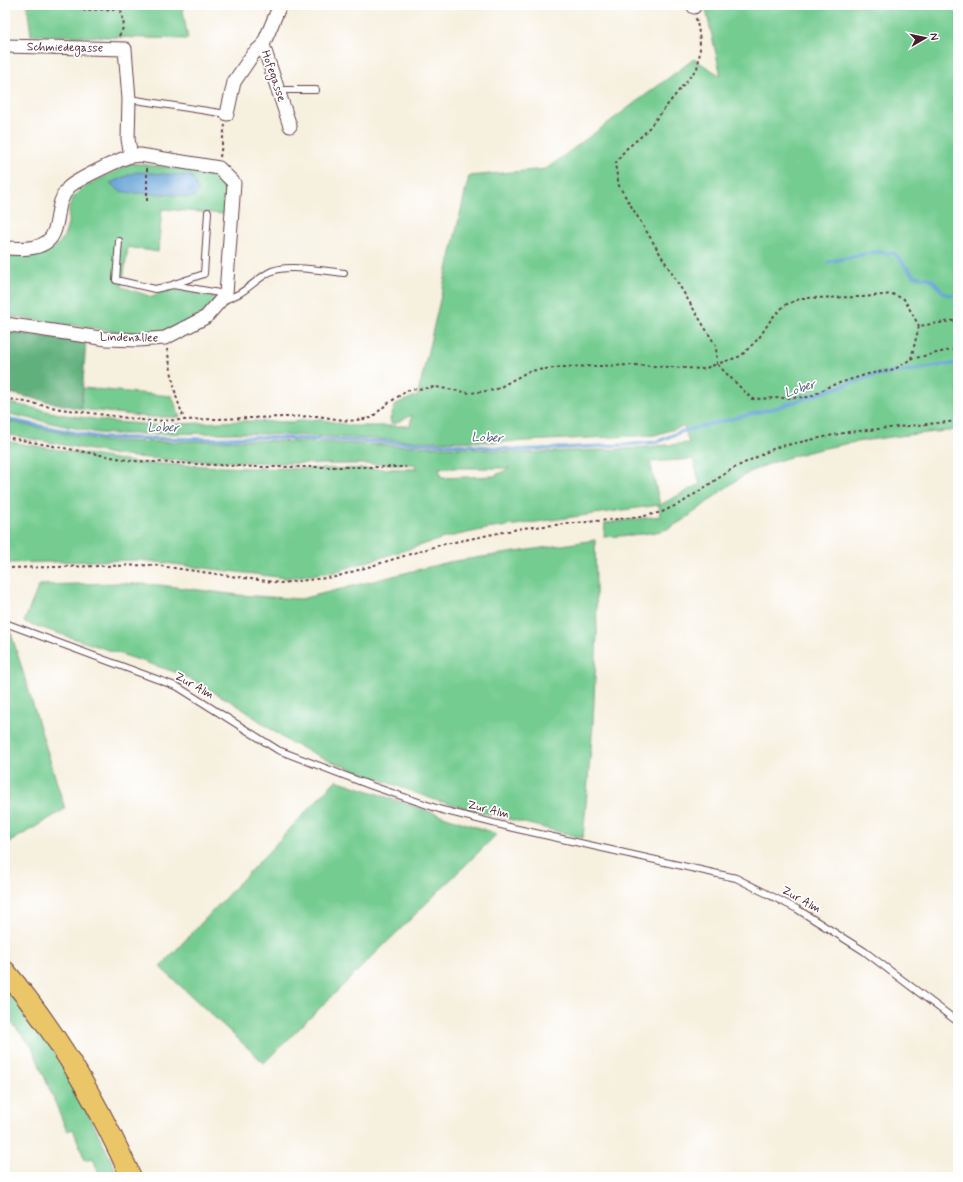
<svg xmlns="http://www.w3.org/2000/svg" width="963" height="1182" viewBox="0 0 963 1182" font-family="Mynerve,sans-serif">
<rect width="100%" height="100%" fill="#fff"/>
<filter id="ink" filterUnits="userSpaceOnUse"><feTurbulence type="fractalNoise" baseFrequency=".025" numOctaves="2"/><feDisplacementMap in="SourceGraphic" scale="8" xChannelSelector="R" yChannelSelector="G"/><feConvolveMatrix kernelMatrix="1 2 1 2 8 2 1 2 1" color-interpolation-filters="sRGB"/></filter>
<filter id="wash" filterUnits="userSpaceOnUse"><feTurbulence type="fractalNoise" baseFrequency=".012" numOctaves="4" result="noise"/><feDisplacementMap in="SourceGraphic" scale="16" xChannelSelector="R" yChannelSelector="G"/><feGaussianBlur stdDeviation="0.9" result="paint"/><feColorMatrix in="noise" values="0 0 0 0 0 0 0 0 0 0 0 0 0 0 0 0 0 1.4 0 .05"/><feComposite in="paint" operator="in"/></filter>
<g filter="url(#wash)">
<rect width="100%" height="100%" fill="#f6f0df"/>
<path fill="#75cc91" stroke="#60765e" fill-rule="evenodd" d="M 27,5 L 182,5 L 188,39 L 31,35 Z
M 705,5 L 958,5 L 958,430 C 892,436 823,443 761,467 C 726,481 701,513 667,529 C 656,534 618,536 604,537 L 605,523 L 660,516 L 659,505 L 486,529 L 444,538 L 334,572 L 285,578 L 140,560 L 5,563 L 5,441 L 140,463 L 248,468 L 416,469 L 415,464 L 320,464 L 173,460 L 123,456 L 5,434 L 5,421 L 104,441 L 173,442 L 250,440 L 467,448 L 521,453 L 625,449 L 689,443 L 684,426 L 655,435 L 504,442 L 419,441 L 245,433 L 114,434 L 98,433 L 5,413 L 5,402 L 65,415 L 115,422 L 156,425 L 243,421 L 292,422 L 319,419 L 352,426 L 410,426 L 412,415 L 394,424 L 391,423 L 390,419 L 396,404 L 415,396 L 417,398 L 469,176 L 546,169 L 694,59 L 721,76 ZM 693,459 L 700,484 L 660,505 L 650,462 ZM 439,468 L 510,468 L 494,476 L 441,478 Z
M 132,163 L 213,173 L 227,187 L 224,214 L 162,209 L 158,252 L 128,247 L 122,287 L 152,297 L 164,291 L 173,289 L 217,297 L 203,314 L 163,332 L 135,334 L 5,316 L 5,255 C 32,256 63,257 68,223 C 69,211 68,204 76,194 C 82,186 121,169 132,163 Z
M 83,388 L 172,396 L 180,417 L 150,417 L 81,409 Z
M 595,540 L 597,633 L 593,724 L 583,838 L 435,800 L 330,761 L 289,742 L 237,705 L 181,674 L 24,622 L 39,585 L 119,583 L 160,585 L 238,595 L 301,599 L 449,562 Z
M 5,631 L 11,633 L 65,809 L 5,845 Z
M 336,780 L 497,834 L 264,1063 L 160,967 Z
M 5,987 C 55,1042 88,1111 119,1177 L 100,1177 L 93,1158 L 85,1160 L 73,1129 L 67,1131 L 32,1047 L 5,1015 Z"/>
<path fill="#60b07b" stroke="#556853" d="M 5,331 L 86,342 L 81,409 L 5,392 Z"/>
<path fill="#68a4d8" stroke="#596282" d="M 136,172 L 192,176 L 199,192 L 192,198 L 165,194 L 131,193 L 120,191 L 110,183 Z"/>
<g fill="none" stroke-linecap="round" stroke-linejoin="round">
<path stroke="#68a4d8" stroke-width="3.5" d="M 828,262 L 875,252 L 894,253 L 914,276 C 919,277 924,277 928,278 C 942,283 936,297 958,295
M 5,419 L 102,438 L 209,439 L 254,437 L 463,445 L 521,450 L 624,445 L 657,442 L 680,432 L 779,407 L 872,376 L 958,363"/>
</g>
</g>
<g filter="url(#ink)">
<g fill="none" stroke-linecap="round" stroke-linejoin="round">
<g stroke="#643e46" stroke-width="8">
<path id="service" d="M 278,90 L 316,90
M 129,99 L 227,114
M 119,241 L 116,280 L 155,289 L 173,285 L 225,294
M 174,284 L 204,274 L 208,212
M 223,300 C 244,295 251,283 268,273 C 284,263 325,271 344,273
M 5,623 L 178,687 L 278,750 L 372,786 L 442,810 L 513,828 L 736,878 L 797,909 L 864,951 L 958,1022"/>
</g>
<g stroke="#643e46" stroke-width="15">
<path id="minor" d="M 280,5 L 263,45 L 290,126
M 693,5 L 694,7
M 5,46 L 125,49 L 129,99 L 128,139 L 131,156
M 227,114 L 234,82 L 253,54 L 263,45
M 5,248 C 21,249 47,251 54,232 C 60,216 56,204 68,188 C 74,181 120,159 131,156 L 140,155 L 219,168 L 234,183 L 226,294 L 206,317 L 165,338 L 138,340 L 107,339 L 5,324"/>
</g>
<g stroke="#643e46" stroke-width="22">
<path id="primary" d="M 5,971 C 57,1032 98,1103 131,1177"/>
</g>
<path stroke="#643e46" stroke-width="2" stroke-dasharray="3 3" stroke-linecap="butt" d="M 79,5 L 80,8 L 83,10 L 120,9
M 696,18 C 700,35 702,50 697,68 L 644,134 L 625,150 L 615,164 L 619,186 L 716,346 L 717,364 L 741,356 L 759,338 L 772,318 L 785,305 L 802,298 L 863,297 L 892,294 L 904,299 L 919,326
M 119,36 L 124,26 L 120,5
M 220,157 L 225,125
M 147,201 L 147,167
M 167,349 L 176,396 L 184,419
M 911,359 L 958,348
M 5,398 L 61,409 L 150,421 L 318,416 L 349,421 L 371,418 L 387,404 L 408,390 L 436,387 L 470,393 L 495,390 L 529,371 L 563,367 L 635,365 L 703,369 L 717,364 L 752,399 L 810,397 L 830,386 L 868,374 L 895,369 L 911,359 L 919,326 L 958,320
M 5,437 L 133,461 L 259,467 L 406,467
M 5,568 L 153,565 L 280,583 L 335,577 L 440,545 L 523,528 L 640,517 L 662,512 L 683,502 L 732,469 L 777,447 L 848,432 L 958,421"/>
<use href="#service" stroke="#fff" stroke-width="6"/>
<use href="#minor" stroke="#fff" stroke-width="13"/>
<use href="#primary" stroke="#ebc669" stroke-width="20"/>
</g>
</g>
<g text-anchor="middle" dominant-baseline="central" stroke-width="3.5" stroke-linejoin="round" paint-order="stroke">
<g font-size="12" fill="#4a1f2b" stroke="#fff">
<text transform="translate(65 48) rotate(1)">Schmiedegasse</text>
<text transform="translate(273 76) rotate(71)">Hofegasse</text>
<text transform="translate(129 338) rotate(1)">Lindenallee</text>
<text transform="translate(194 686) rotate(29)">Zur Alm</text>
<text transform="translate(488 810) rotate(14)">Zur Alm</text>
<text transform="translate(801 900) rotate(29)">Zur Alm</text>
</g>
<g font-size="13" font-style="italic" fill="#585b79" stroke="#fff">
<text transform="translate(800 389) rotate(-18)">Lober</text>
<text transform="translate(163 428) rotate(1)">Lober</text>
<text transform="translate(487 438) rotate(3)">Lober</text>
</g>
</g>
<rect width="963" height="1182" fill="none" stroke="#fff" stroke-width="20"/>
<g transform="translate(925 38) rotate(81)" stroke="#ffffff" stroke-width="3" paint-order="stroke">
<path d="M0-3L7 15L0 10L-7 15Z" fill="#4a1f2b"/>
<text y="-6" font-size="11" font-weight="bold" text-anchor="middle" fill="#4a1f2b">N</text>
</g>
</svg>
